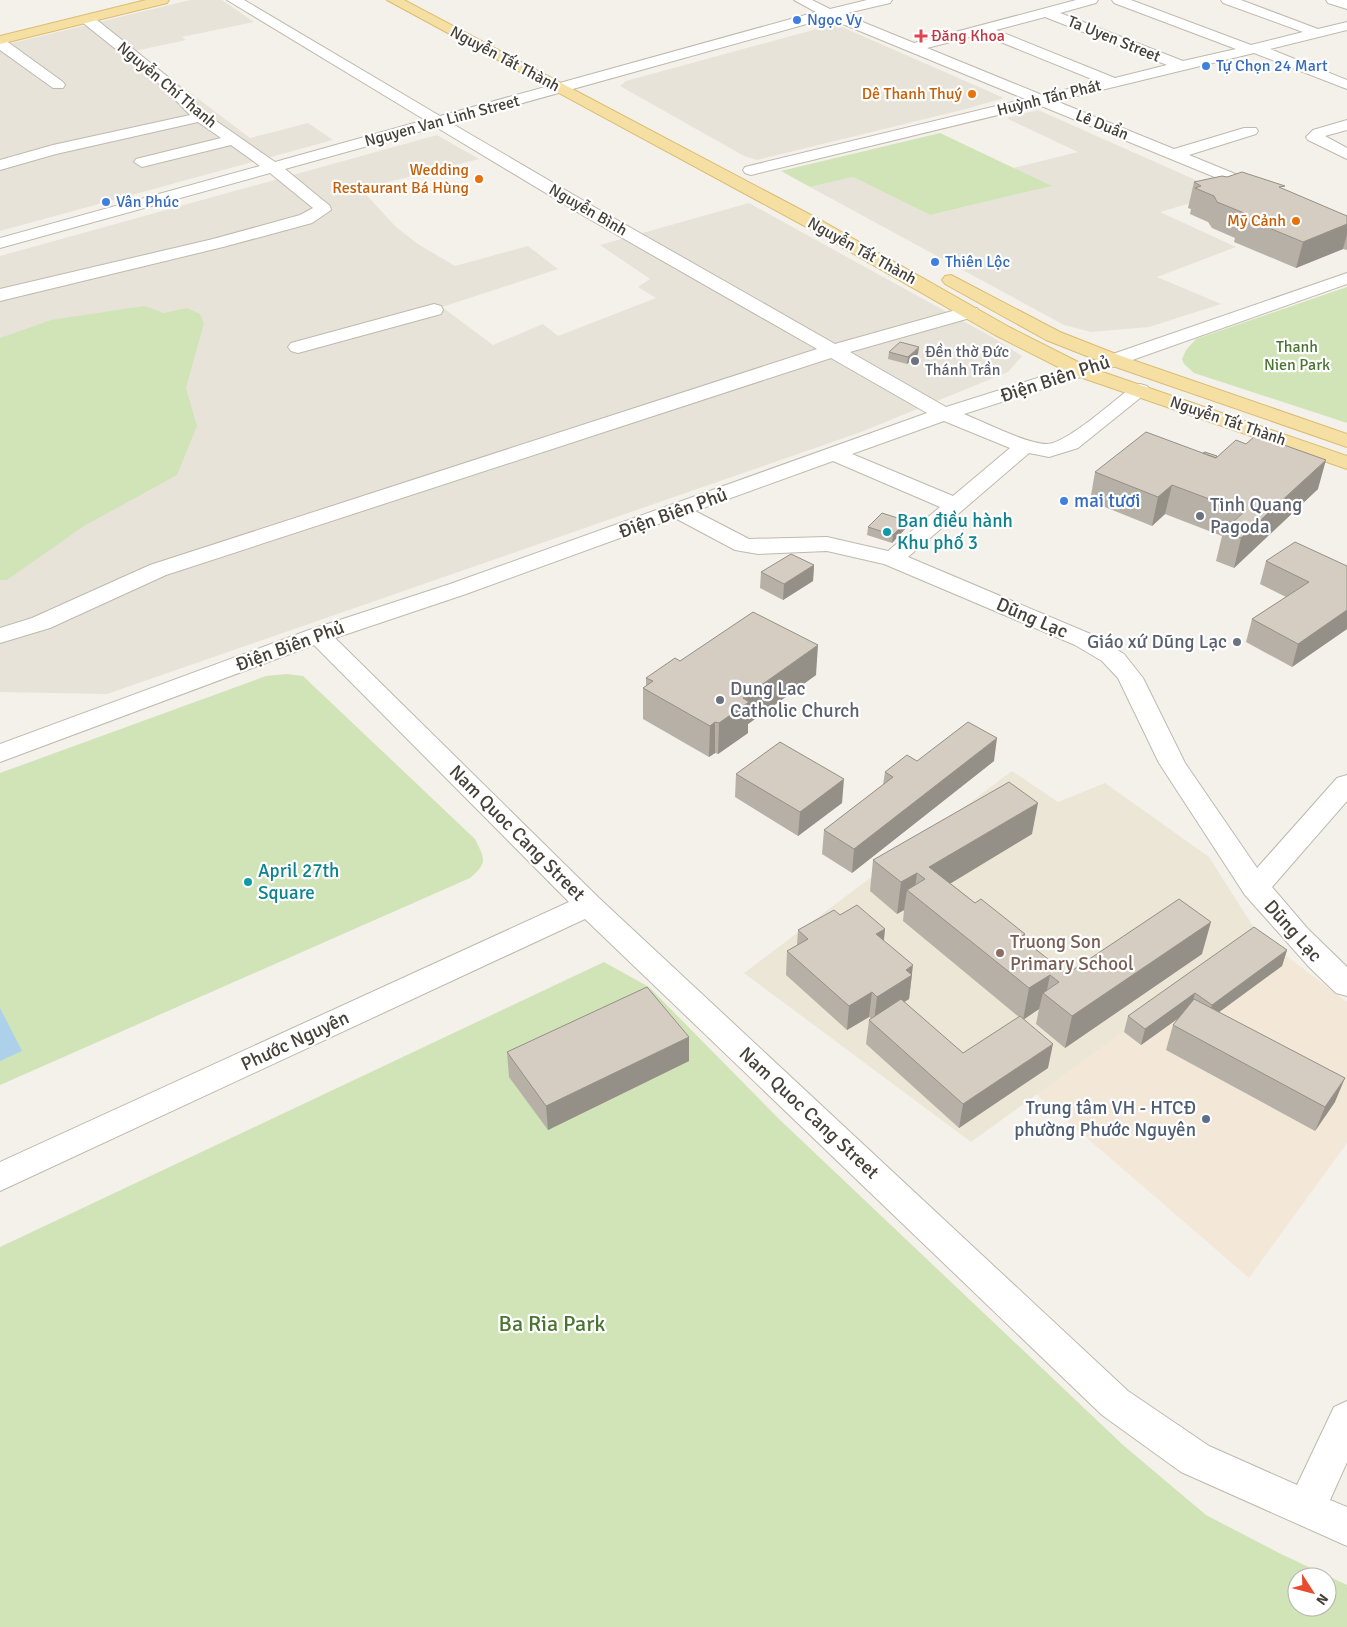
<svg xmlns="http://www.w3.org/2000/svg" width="1347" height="1627" viewBox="0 0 1347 1627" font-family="Signika,sans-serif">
<rect width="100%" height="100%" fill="#f4f1eb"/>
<path fill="#e7e3d9" d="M 190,0 L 222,0 L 254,22 L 182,37 L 186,40 L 135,51 L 250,138 L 308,123 L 333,140 L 0,231 L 0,46 Z
M 835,24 L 1004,98 L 966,109 L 757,160 L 744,156 L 620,86 L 626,81 Z
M 1038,110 L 1225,193 L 1160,212 L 1236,247 L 1157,277 L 1221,304 L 1149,327 L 1091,332 L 1064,325 L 810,187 L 853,177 L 930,215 L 1051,186 L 1013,168 L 1078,152 L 1006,118 Z
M 437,135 L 479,159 L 361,189 L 396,227 L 418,244 L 455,266 L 528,246 L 558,269 L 442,307 L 493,345 L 543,324 L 558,336 L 656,298 L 638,287 L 650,279 L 600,245 L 749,203 L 994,338 L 1022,356 L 1008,372 L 861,432 L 107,694 L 0,692 L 0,256 Z"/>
<path fill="#f3e8d8" d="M 1258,934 L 1347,1002 L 1347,1143 L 1249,1278 L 1036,1094 Z"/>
<path fill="#ece6d6" d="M 1012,771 L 1058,802 L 1105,783 L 1209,857 L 1258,934 L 971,1142 L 744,973 Z"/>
<path fill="#d0e4b7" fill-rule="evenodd" d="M 940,133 L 1052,186 L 930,215 L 853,177 L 810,187 L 781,171 Z
M 1347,287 L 1347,423 L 1194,373 L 1184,364 L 1182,359 L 1186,350 L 1196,339 Z
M 144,306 L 164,313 L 187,308 L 200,314 L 204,323 L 186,388 L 197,426 L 177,475 L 84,526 L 7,580 L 0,580 L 0,338 L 51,320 Z
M 287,674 L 303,676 L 475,839 C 485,859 488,863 470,878 L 0,1085 L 0,773 L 266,676 Z
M 604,962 L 649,987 L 779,1119 L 1123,1445 L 1206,1515 L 1279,1553 L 1347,1585 L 1347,1627 L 0,1627 L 0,1247 ZM 1297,1577 L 1327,1577 L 1327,1607 L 1297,1607 Z"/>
<path fill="#add1eb" d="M 0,1008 L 22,1051 L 0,1061 Z"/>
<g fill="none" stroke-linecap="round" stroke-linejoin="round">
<g stroke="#bfb9ae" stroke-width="2">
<path id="minor" d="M 227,0 L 244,0 L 440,116 L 816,12 L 794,0 L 812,0 L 830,9 L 867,0 L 892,0 L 890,3 L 843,14 L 914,43 L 1076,0 L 1098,0 L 1096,3 L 1060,13 L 1183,61 L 1236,49 L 1114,3 L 1112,0 L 1131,0 L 1251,45 L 1303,32 L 1223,3 L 1221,0 L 1241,0 L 1318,29 L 1347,22 L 1347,30 L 1270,49 L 1347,80 L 1347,89 L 1254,53 L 1056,101 L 1174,149 L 1244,128 L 1256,128 L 1258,131 L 1256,134 L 1189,155 L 1267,187 L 1269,191 L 1267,195 L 1261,196 L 1039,105 L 751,175 L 745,173 L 743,170 L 745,167 L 1025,99 L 828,18 L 451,123 L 596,208 L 835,344 L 963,308 L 977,308 L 979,312 L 977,316 L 850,352 L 946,407 L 1107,356 L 1347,273 L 1347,284 L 1121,364 L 964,414 C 984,422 1027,444 1047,444 C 1066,444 1116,399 1133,386 L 1140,384 L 1147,386 L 1150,390 L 1078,448 L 1049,457 L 1029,453 L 908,557 L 1093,635 L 1124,654 L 1143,678 L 1185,763 L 1257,868 L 1337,778 L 1347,775 L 1347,801 L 1272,887 L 1307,928 L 1347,967 L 1347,996 L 1336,993 L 1310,968 L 1245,895 L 1159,763 L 1118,678 L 1102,661 L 1075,645 L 884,564 L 827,551 L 758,554 L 735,550 L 675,518 L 466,594 L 335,638 L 599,898 L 1128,1391 L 1209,1446 L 1297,1485 L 1334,1407 L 1347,1401 L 1347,1462 L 1330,1500 L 1347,1507 L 1347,1546 L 1181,1472 L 1102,1415 L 585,919 L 0,1191 L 0,1162 L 569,902 L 314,645 L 0,762 L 0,744 L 309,630 L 450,584 L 927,413 L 831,358 L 166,575 L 50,628 L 0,643 L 0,628 L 32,618 L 150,565 L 817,349 L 584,216 L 436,127 L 285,169 L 330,206 L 331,210 L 312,223 L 223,247 L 0,301 L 0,289 L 213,239 L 300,215 L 313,208 L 270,173 L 0,248 L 0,238 L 260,166 L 231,145 L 142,167 L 134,162 L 136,159 L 221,138 L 198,122 L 56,154 L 0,170 L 0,160 L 53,145 L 190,115 L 163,87 L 82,22 L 80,19 L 82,16 L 92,16 L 173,81 L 206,114 L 275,162 L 425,120 ZM 1045,17 L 1167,65 L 1115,78 L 996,30 ZM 981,34 L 1099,82 L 1042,95 L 927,48 ZM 944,421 L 1010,448 L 953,496 L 852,454 ZM 833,461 L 940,507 L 888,551 L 827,537 L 749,539 L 695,511 Z
M 1326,0 L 1347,0 L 1347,9 L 1328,3 Z
M 0,39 L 5,40 L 63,82 L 65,85 L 63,88 L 53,88 L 0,50 Z
M 1347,120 L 1347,130 L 1325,136 L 1347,148 L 1347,159 L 1308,140 L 1306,137 L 1313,130 Z
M 434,304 L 441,306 L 443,310 L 441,314 L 298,353 L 291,351 L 288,347 L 291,343 Z"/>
</g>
<g stroke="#dabc72" stroke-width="2">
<path id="major" d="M 146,0 L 169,0 L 167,3 L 0,44 L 0,36 Z
M 387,0 L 404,0 L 824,222 L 1009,327 L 1088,367 L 1347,456 L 1347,469 L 1074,375 L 995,335 L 812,230 Z
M 951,275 L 1060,332 L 1121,356 L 1347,434 L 1347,447 L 1107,364 L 1046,340 L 945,284 L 942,280 L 945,276 Z"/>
</g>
<use href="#minor" fill="#fff" fill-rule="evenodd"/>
<use href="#major" fill="#f6dfa2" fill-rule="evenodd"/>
</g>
<path fill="#b7b0a6" d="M 1194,182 L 1284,190 L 1347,216 L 1347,250 L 1343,249 L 1296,268 L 1234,242 L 1235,238 L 1212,228 L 1208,222 L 1190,214 L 1191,209 L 1188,208 Z
M 889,352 L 918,354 L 907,364 L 888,359 Z
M 1203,453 L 1318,489 L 1234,568 L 1216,561 L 1222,536 L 1165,514 L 1152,526 L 1090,501 L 1095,472 Z
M 868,527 L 906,528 L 892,543 L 867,535 Z
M 1266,561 L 1347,566 L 1347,629 L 1292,667 L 1246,642 L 1252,619 L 1286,597 L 1260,584 Z
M 814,565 L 813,581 L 783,600 L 760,588 L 761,572 Z
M 680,661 L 816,675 L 748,724 L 748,733 L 718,754 L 715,753 L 709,757 L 643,719 L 643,688 L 646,686 L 646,678 Z
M 994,761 L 852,873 L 822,854 L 824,830 L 883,785 L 885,772 Z
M 736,774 L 842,803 L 798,836 L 735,797 Z
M 1032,834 L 950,883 L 975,903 L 1025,934 L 1024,940 L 1067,974 L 1202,954 L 1065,1048 L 1036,1024 L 1039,1009 L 1024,1019 L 1048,1068 L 959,1128 L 866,1044 L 869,1020 L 871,1018 L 869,1017 L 847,1030 L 786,975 L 787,951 L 797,945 L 798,930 L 840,915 L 885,929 L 884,941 L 912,975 L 909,999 L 904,1002 L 963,1053 L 1019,1017 L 903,921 L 904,910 L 897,914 L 870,891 L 873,860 Z
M 1287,950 L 1282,966 L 1219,1012 L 1335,1102 L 1315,1131 L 1166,1050 L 1173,1025 L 1179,1018 L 1141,1045 L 1124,1032 L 1128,1016 Z
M 507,1052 L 689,1061 L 548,1130 L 509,1077 Z"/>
<path fill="#959087" d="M 1347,224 L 1347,234 L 1343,249 L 1296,268 L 1303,242 Z
M 919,347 L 918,354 L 907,364 L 908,357 Z
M 1326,460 L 1318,489 L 1234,568 L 1241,538 Z
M 1172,485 L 1165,514 L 1152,526 L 1158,497 Z
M 907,521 L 906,528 L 892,543 L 893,535 Z
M 814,565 L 813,581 L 783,600 L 784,584 Z
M 1347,610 L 1347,629 L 1292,667 L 1298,644 Z
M 818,645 L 816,675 L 748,724 L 748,733 L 718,754 L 719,723 L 743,698 Z
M 715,722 L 715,753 L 709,757 L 710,726 Z
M 997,738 L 994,761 L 852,873 L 854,849 Z
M 844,779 L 842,803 L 798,836 L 800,812 Z
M 1038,803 L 1032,834 L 925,899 L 929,867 Z
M 917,873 L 914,896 L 907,890 L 904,910 L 897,914 L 901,882 Z
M 1211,922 L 1202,954 L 1065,1048 L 1072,1016 Z
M 885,929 L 882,953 L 876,934 Z
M 1025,934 L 1019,965 L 1020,937 Z
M 1287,950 L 1282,966 L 1207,1021 L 1212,1005 Z
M 913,965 L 909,999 L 874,1021 L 877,997 L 906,970 Z
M 1050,975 L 1046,995 L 1043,993 L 1039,1009 L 1023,1020 L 1029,988 Z
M 872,992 L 869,1017 L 847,1030 L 849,1006 Z
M 1195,993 L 1191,1009 L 1141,1045 L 1145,1029 Z
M 689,1037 L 689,1061 L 548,1130 L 546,1106 Z
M 1053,1044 L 1048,1068 L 959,1128 L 963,1104 Z
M 1345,1078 L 1335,1102 L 1315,1131 L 1325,1107 Z"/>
<path fill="#d5cdc1" stroke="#959087" d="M 1242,172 L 1285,186 L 1279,187 L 1347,216 L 1347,224 L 1303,242 L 1240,216 L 1244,213 L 1217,202 L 1214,196 L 1195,188 L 1201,186 L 1194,182 L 1222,176 L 1227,177 Z
M 900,342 L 919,347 L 908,357 L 889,352 Z
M 1146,432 L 1216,458 L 1236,440 L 1246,444 L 1256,435 L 1326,460 L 1241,538 L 1223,531 L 1244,512 L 1172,485 L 1158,497 L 1095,472 Z
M 1205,452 L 1217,456 L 1217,457 L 1216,458 L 1203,453 Z
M 882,513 L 907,521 L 893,535 L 868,527 Z
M 1295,542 L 1347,566 L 1347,610 L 1298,644 L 1252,619 L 1309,582 L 1266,561 Z
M 791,554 L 814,565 L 784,584 L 761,572 Z
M 753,612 L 818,645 L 743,698 L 749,702 L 719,723 L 715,722 L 710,726 L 643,688 L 653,681 L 646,678 L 675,658 L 680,661 Z
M 968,722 L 997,738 L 854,849 L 824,830 L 893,777 L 885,772 L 907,755 L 917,761 Z
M 780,742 L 844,779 L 800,812 L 736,774 Z
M 1009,782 L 1038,803 L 929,867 L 975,903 L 981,899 L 1025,934 L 1020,937 L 1067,974 L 1179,899 L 1211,922 L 1072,1016 L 1043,993 L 1059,982 L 1050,975 L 1029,988 L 907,890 L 925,879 L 917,873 L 901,882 L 873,860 Z
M 857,905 L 885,929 L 876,934 L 913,965 L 906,970 L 912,975 L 877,997 L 872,992 L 849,1006 L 787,951 L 808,939 L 798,930 L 834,910 L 840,915 Z
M 1254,927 L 1287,950 L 1212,1005 L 1195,993 L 1145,1029 L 1128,1016 Z
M 647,987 L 689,1037 L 546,1106 L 507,1052 Z
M 901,999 L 963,1053 L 1020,1016 L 1053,1044 L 963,1104 L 869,1020 Z
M 1194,999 L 1345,1078 L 1325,1107 L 1173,1025 Z"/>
<g fill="#3f7fe0" stroke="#fff" stroke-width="2">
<circle cx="797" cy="20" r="5"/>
<circle cx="1206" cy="66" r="5"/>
<circle cx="106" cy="202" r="5"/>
<circle cx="935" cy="262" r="5"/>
<circle cx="1064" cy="501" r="5"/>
</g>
<path fill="#e0444e" stroke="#fff" stroke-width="2" d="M918.5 28.5h5v5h5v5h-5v5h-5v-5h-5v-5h5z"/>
<g fill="#e8710a" stroke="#fff" stroke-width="2">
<circle cx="972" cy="94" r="5"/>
<circle cx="479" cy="179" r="5"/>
<circle cx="1296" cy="221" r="5"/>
</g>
<g fill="#6b7280" stroke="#fff" stroke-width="2">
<circle cx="915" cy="361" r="5"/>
<circle cx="1200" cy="516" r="5"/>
<circle cx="1237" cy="642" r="5"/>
<circle cx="720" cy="700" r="5"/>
</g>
<g fill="#0f9aa8" stroke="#fff" stroke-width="2">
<circle cx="887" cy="532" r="5"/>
<circle cx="248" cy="882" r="5"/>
</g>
<circle fill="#8d6e63" stroke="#fff" stroke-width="2" cx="1000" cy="953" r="5"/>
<circle fill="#5c6f8a" stroke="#fff" stroke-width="2" cx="1206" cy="1119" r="5"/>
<g text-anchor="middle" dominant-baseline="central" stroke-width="4.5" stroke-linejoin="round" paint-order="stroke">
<g font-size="16" fill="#366cbe" stroke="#fff" text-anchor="start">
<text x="807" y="20">Ngọc Vy</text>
<text x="1216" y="66">Tự Chọn 24 Mart</text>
<text x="116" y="202">Vân Phúc</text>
<text x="945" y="262">Thiên Lộc</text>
</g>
<g font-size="16" fill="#be3a42" stroke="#fff" text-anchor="start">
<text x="931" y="36">Đăng Khoa</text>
</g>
<g font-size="16" fill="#474239" stroke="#fff">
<text transform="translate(1114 39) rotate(22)">Ta Uyen Street</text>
<text transform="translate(505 59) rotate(28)">Nguyễn Tất Thành</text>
<text transform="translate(167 85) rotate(40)">Nguyễn Chí Thanh</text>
<text transform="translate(1049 98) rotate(-14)">Huỳnh Tấn Phát</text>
<text transform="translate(442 121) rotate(-15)">Nguyen Van Linh Street</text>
<text transform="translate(1102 125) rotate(22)">Lê Duẩn</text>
<text transform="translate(588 210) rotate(30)">Nguyễn Bình</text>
<text transform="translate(862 251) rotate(29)">Nguyễn Tất Thành</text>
<text transform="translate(1228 421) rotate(19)">Nguyễn Tất Thành</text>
</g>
<g font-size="16" fill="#c56008" stroke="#fff" text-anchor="end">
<text x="962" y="94">Dê Thanh Thuý</text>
<text x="469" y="170">Wedding<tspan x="469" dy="18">Restaurant Bá Hùng</tspan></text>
<text x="1286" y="221">Mỹ Cảnh</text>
</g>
<g font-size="16" fill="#4a7531" stroke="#fff">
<text x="1297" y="347">Thanh<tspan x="1297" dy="18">Nien Park</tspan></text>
</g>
<g font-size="16" fill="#5b616d" stroke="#fff" text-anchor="start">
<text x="925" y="352">Đền thờ Đức<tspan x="925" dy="18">Thánh Trần</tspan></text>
</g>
<g font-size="19" fill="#474239" stroke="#fff">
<text transform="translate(1055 379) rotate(-18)">Điện Biên Phủ</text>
<text transform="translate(673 513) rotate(-20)">Điện Biên Phủ</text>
<text transform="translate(1032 618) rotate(23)">Dũng Lạc</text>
<text transform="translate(290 646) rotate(-20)">Điện Biên Phủ</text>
<text transform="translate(517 833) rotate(45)">Nam Quoc Cang Street</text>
<text transform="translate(1293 931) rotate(48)">Dũng Lạc</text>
<text transform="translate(295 1041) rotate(-25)">Phước Nguyên</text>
<text transform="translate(809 1113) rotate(43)">Nam Quoc Cang Street</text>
</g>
<g font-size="19" fill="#366cbe" stroke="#fff" text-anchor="start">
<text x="1074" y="501">mai tươi</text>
</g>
<g font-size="19" fill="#5b616d" stroke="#fff" text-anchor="start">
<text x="1210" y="505">Tinh Quang<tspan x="1210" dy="22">Pagoda</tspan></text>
<text x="1227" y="642" text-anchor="end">Giáo xứ Dũng Lạc</text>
<text x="730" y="689">Dung Lac<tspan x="730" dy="22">Catholic Church</tspan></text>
</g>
<g font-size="19" fill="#0d838f" stroke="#fff" text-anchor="start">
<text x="897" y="521">Ban điều hành<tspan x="897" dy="22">Khu phố 3</tspan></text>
<text x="258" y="871">April 27th<tspan x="258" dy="22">Square</tspan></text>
</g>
<g font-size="19" fill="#785e54" stroke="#fff" text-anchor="start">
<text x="1010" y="942">Truong Son<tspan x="1010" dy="22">Primary School</tspan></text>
</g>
<g font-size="19" fill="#4e5e75" stroke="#fff" text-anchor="end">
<text x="1196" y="1108">Trung tâm VH - HTCĐ<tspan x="1196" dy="22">phường Phước Nguyên</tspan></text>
</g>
<g font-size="22" fill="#4a7531" stroke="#fff">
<text x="552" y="1323">Ba Ria Park</text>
</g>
</g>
<g transform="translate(1312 1592) rotate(126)"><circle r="24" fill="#ffffff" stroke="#b5b3b0"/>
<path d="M0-4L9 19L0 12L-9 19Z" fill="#e84b2e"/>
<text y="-8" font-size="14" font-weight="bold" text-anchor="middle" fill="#474239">N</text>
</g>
</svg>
